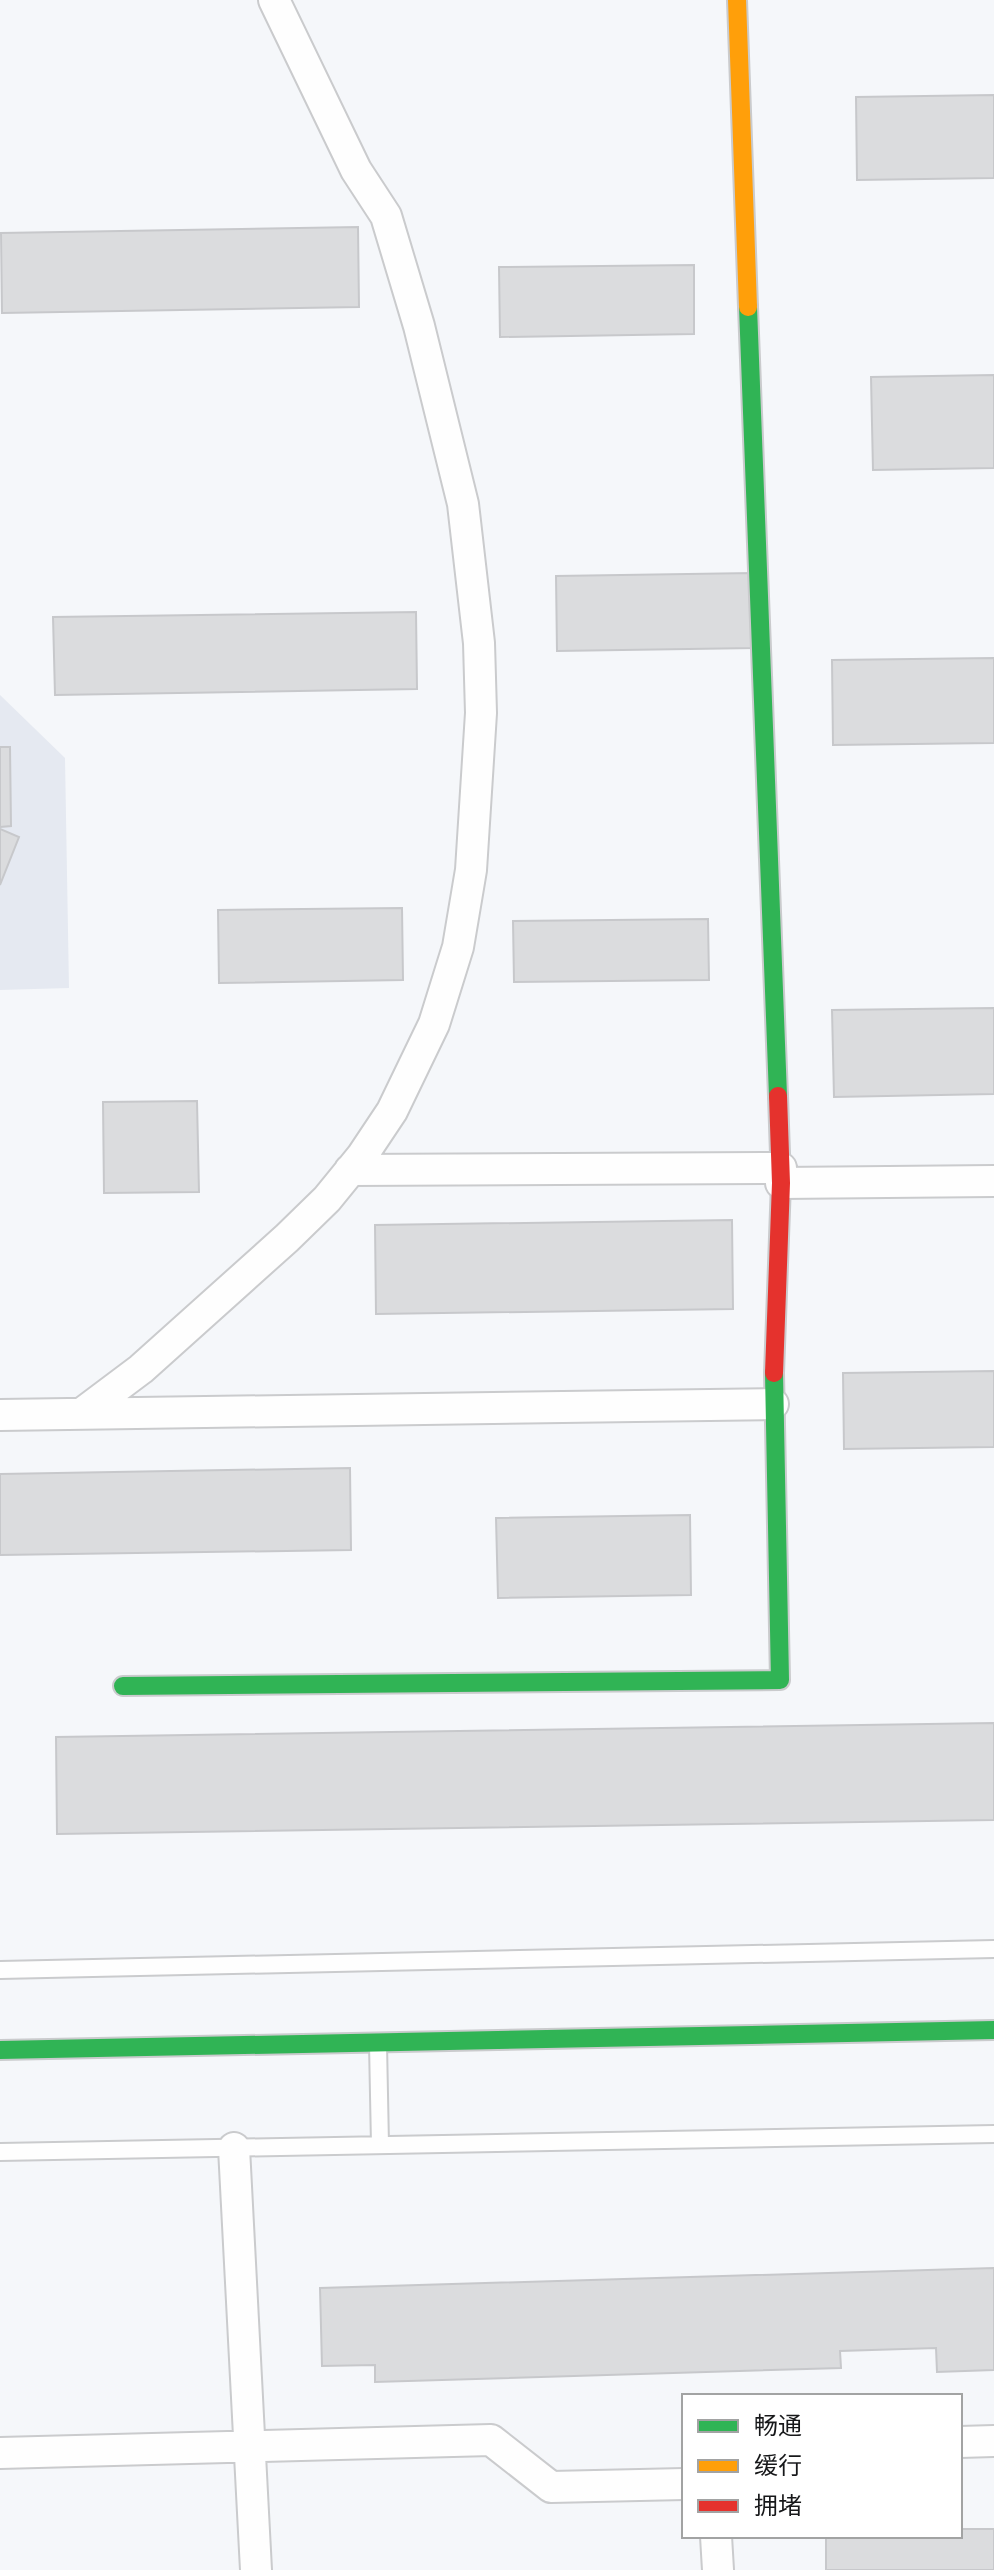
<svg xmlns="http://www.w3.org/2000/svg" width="994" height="2570" viewBox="0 0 994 2570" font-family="Raleway,'Noto Sans SC',sans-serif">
<rect width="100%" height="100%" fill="#f5f7fa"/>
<path fill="#e5e9f1" d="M 0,695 L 65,758 L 69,988 L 0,990 Z"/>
<path fill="#dbdcde" stroke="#c7c8cb" stroke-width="2" d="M 994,95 L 994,178 L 857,180 L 856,97 Z
M 358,227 L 359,307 L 2,313 L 1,233 Z
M 694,265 L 694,334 L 500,337 L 499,267 Z
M 994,375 L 994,468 L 873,470 L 871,377 Z
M 753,573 L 754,648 L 557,651 L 556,576 Z
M 416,612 L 417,689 L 55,695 L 53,617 Z
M 994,658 L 994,743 L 833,745 L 832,660 Z
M 0,747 L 10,747 L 11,826 L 0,827 Z
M 0,829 L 19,837 L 0,885 Z
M 402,908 L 403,980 L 219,983 L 218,910 Z
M 708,919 L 709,980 L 514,982 L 513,921 Z
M 994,1008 L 994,1094 L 834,1097 L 832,1010 Z
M 197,1101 L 199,1192 L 104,1193 L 103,1102 Z
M 732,1220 L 733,1309 L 376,1314 L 375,1225 Z
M 994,1371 L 994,1447 L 844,1449 L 843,1373 Z
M 350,1468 L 351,1550 L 0,1555 L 0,1474 Z
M 690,1515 L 691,1595 L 498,1598 L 496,1518 Z
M 994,1723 L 994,1820 L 57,1834 L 56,1737 Z
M 994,2268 L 994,2370 L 937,2372 L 936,2348 L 840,2351 L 841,2368 L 375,2382 L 375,2365 L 322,2366 L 320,2288 Z
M 960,2529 L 994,2529 L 994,2570 L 826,2570 L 826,2536 L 960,2536 Z"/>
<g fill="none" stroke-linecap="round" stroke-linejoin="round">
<g stroke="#cacbcd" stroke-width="20">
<path id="lane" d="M 0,1970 L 994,1949
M 378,2044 L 380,2145
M 0,2152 L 994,2134"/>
</g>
<g stroke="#cacbcd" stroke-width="34">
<path id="street" d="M 350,1170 L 781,1168
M 781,1183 L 994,1181
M 81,1414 L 141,1369 L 287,1238 L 327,1199 L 362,1156 L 392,1111 L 434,1024 L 458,947 L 471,870 L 481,713 L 479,643 L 463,504 L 419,326 L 386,216 L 356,170 L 274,0
M 0,1415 L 773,1404
M 234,2148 L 256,2570
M 960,2442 L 994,2441
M 0,2453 L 491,2440 L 551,2487 L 684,2484
M 716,2536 L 718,2570"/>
</g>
<g stroke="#cacbcd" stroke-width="22">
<path id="fast" d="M 748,307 L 778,1096
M 123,1686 L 780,1680 L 774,1373
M 0,2050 L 994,2030"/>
</g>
<g stroke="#cacbcd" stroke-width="22">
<path id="slow" d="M 737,0 L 748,307"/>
</g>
<g stroke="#cacbcd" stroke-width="22">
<path id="jam" d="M 774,1373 L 781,1183 L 778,1096"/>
</g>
<use href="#lane" stroke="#fefefe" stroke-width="16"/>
<use href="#street" stroke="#fefefe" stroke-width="30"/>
<use href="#fast" stroke="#30b455" stroke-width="18"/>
<use href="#slow" stroke="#ff9f0a" stroke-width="18"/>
<use href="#jam" stroke="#e5322d" stroke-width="18"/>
</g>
<rect x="682" y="2394" width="280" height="144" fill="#ffffff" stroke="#a2a3a3" stroke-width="2"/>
<rect x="698" y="2420" width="40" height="12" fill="#30b455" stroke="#a2a3a3" stroke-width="2"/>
<text x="754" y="2434" font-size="24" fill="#17181a">畅通</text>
<rect x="698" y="2460" width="40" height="12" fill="#ff9f0a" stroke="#a2a3a3" stroke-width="2"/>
<text x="754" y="2474" font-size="24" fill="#17181a">缓行</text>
<rect x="698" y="2500" width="40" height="12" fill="#e5322d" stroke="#a2a3a3" stroke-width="2"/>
<text x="754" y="2514" font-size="24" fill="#17181a">拥堵</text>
</svg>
